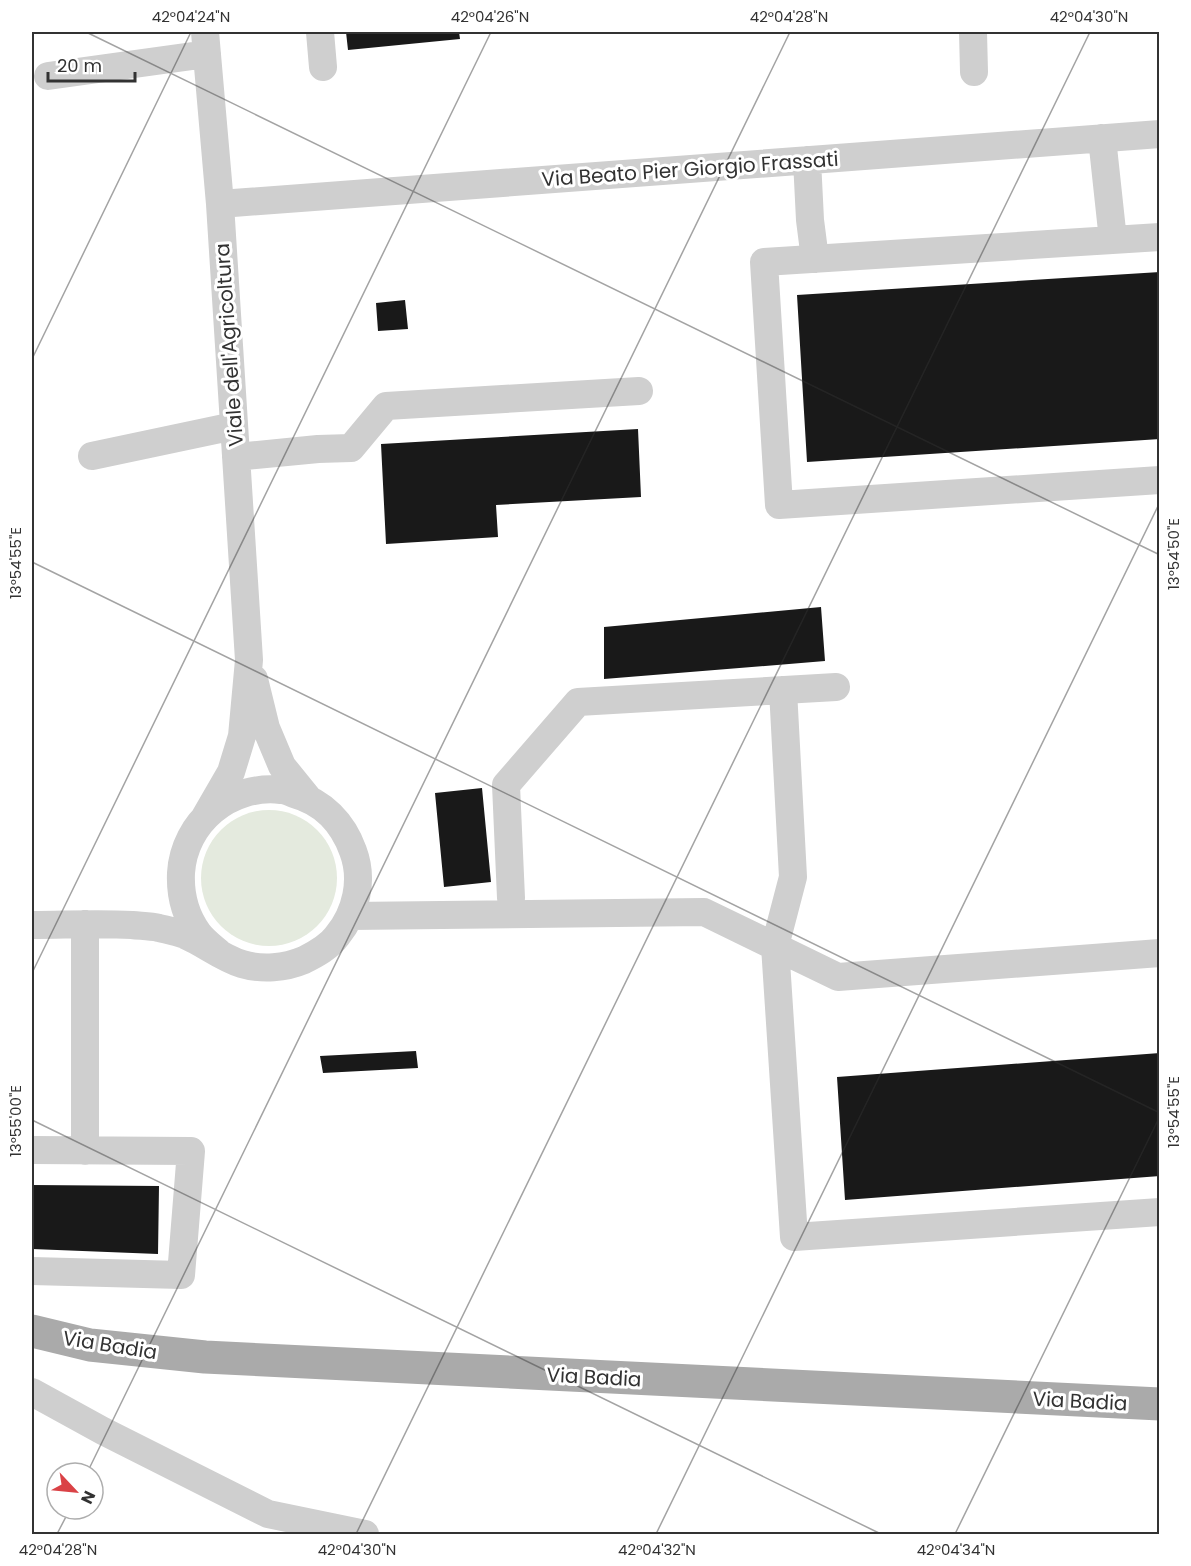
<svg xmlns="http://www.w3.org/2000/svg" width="1191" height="1566" viewBox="0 0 1191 1566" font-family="Poppins,sans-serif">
<rect width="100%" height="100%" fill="#fff"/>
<path fill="#e4eade" d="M201 878a68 68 0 1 1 136 0a68 68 0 1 1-136 0Z"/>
<path fill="#191919" d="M 346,32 L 459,32 L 460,39 L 348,50 Z
M 1160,272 L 1160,439 L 807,462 L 797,295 Z
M 405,300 L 408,329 L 378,331 L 376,303 Z
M 638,429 L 641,497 L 496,505 L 498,537 L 386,544 L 381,444 Z
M 821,607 L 825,661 L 604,679 L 604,627 Z
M 482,788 L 491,882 L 444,887 L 435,793 Z
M 416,1051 L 418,1068 L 323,1073 L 320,1056 Z
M 1160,1053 L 1160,1176 L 845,1200 L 837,1077 Z
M 32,1185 L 159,1186 L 158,1254 L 32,1249 Z"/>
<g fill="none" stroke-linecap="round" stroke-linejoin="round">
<path stroke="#cfcfcf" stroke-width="28" d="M 320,32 L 323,67
M 973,32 L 974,72
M 48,76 L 207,54
M 1102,138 L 1113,240
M 807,160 L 810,220 L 815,259
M 220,204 L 1160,134
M 1160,237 L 764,262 L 779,505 L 1160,480
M 92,456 L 234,426
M 236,457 L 318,449 L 351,448 L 386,406 L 639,391
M 254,679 L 266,728 L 282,766 L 308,798
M 783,690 L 793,877 L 775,946 L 794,1237 L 1160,1212
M 205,817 L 231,772 L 242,736 L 249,660 L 220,204 L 205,32
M 511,898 L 506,785 L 578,702 L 836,687
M 350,916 L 704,912 L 838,977 L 1160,953
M 32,925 C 65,925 98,923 132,925 C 140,926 150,926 159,928 C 167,930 177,932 185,935 C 204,943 222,958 242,964 C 262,970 285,968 304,960 C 316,954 329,947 337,936 C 356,913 364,880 353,851 C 343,823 323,802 294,794 C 290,792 285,790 281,790 C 230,784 184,822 181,873 C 180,895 185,915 198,933 C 203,940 211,946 218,952
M 32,1150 L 191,1151 L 181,1275 L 32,1271
M 85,1151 L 85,924
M 32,1392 L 103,1431 L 268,1514 L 365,1534"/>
<path stroke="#aaa" stroke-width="33" d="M 32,1331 L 90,1345 L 205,1357 L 1160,1404"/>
</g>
<path fill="none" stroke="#323232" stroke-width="1.5" stroke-opacity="0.45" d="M 86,32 L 1160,555M 32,359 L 191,32M 32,562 L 1160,1113M 32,973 L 491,32M 32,1120 L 881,1534M 87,1473 L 790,32M 57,1534 L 70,1509M 356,1534 L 1090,32M 656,1534 L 1160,502M 955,1534 L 1160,1116"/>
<g text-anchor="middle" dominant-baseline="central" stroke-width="6" stroke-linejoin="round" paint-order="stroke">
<g font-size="20" fill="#323232" stroke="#fff">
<text transform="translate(690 169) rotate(-4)">Via Beato Pier Giorgio Frassati</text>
<text transform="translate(229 345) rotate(-94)">Viale dell'Agricoltura</text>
<text transform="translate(110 1345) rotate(9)">Via Badia</text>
<text transform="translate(594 1377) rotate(3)">Via Badia</text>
<text transform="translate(1080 1401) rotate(3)">Via Badia</text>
</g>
</g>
<rect width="1191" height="1566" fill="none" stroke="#ffffff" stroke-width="66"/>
<g transform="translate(75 1491) rotate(116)"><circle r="28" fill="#ffffff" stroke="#adadad" stroke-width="1.5"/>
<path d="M0-4.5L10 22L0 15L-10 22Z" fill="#da4246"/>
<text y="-9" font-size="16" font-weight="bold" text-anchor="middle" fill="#323232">N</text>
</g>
<path d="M48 72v9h87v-9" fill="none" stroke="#323232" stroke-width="3"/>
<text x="57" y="72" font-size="18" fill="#323232" stroke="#ffffff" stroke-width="4.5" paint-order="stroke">20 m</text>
<rect x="33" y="33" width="1125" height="1500" fill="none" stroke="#323232" stroke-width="2"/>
<g font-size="15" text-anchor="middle" fill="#323232">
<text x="191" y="22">42°04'24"N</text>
<text x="490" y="22">42°04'26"N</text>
<text x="789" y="22">42°04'28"N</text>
<text x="1089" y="22">42°04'30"N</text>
<text transform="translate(1174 554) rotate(-90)" y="5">13°54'50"E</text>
<text transform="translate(16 563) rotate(-90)" y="5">13°54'55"E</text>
<text transform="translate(1174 1112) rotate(-90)" y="5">13°54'55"E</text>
<text transform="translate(16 1121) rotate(-90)" y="5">13°55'00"E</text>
<text x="58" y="1555">42°04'28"N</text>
<text x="357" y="1555">42°04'30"N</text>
<text x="657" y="1555">42°04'32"N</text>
<text x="956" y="1555">42°04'34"N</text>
</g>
</svg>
